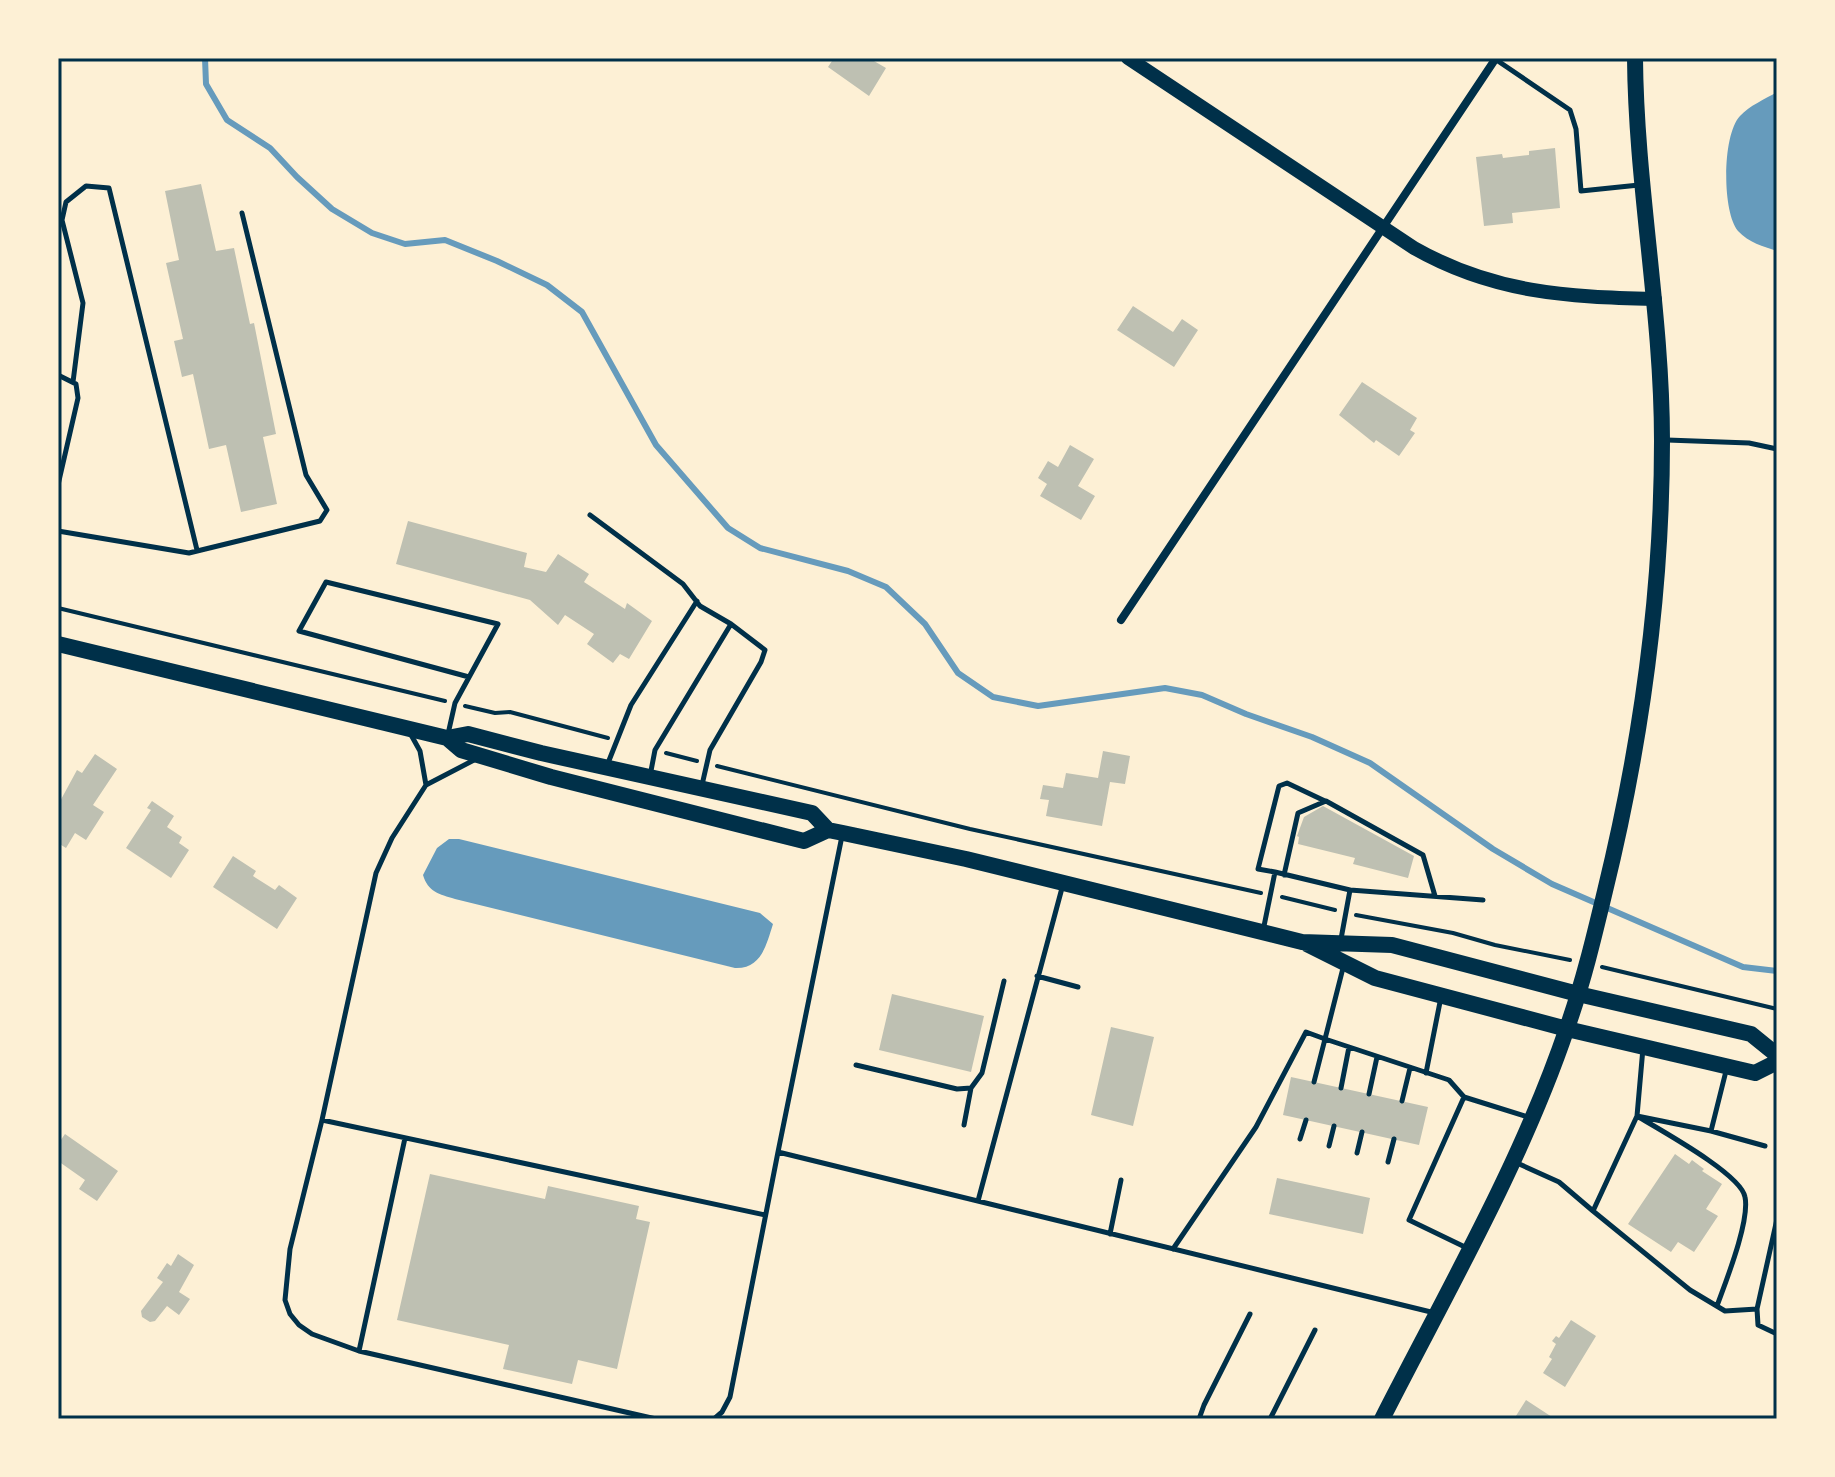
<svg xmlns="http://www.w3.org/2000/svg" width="1835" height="1477" viewBox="0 0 1835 1477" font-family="Raleway,sans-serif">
<rect width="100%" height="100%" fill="#fdf0d5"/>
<path fill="#669bbc" d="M 1777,92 L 1777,251 C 1763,246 1749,243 1738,231 C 1722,212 1722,135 1740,116 C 1749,106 1765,99 1777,92 Z
M 449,839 L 459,839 L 760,913 L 773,924 C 766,946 761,969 735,968 L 455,899 C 439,894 428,892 423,875 L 437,848 Z"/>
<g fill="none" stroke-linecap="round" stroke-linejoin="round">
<path stroke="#669bbc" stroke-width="6" d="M 205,58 L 206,84 L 227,120 L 270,148 L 297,177 L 332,209 L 372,233 L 405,244 L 445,240 L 497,261 L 547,285 L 582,312 L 656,445 L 728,528 L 760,548 L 848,571 L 886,587 L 925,624 L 958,673 L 993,697 L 1038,706 L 1165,688 L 1202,695 L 1246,714 L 1312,737 L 1370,763 L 1493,849 L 1552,884 L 1743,967 L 1777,971"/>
</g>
<path fill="#bec0b2" d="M 834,58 L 875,58 L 874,61 L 886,68 L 869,96 L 828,67 Z
M 1555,148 L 1560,208 L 1512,213 L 1513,223 L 1484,226 L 1476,157 L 1502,154 L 1503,158 L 1529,155 L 1529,151 Z
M 201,184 L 216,251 L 234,248 L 250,324 L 254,323 L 276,434 L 263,437 L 277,504 L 241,512 L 226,445 L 209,449 L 193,374 L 182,377 L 174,341 L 183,339 L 166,263 L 179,260 L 165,191 Z
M 1133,306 L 1173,332 L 1182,319 L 1198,330 L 1174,367 L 1117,330 Z
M 1362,382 L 1417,418 L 1410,430 L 1415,433 L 1399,456 L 1376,440 L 1374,443 L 1339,415 Z
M 1070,445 L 1094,459 L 1078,486 L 1095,496 L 1081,520 L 1040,496 L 1047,484 L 1038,478 L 1048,461 L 1058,467 Z
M 408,521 L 527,553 L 524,567 L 546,572 L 558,554 L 589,574 L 584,582 L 625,609 L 627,603 L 652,621 L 629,659 L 620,654 L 613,663 L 587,644 L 594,634 L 565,615 L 558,625 L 530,600 L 396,564 Z
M 1103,751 L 1130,756 L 1125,784 L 1110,782 L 1102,826 L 1046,816 L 1049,800 L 1040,799 L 1043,785 L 1063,788 L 1066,773 L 1098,778 Z
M 95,754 L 117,769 L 93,805 L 104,812 L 86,840 L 75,833 L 66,848 L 58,843 L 58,805 L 77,770 L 82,773 Z
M 152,801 L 174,816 L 167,827 L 182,837 L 179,843 L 189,850 L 171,878 L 126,848 L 151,810 L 147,808 Z
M 1323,806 L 1414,856 L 1408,878 L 1353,864 L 1355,858 L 1298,844 L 1299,837 L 1297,836 L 1304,817 Z
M 233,856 L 256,871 L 253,876 L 275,890 L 279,885 L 297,898 L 277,929 L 213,887 Z
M 892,994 L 984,1016 L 971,1072 L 879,1050 Z
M 1111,1027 L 1154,1037 L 1133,1126 L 1091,1115 Z
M 1291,1077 L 1428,1107 L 1419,1145 L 1283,1115 Z
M 65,1134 L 118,1171 L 97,1201 L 79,1189 L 85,1180 L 58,1161 L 58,1144 Z
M 1675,1154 L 1689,1164 L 1692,1160 L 1704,1169 L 1702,1171 L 1722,1184 L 1706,1209 L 1718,1216 L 1694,1252 L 1678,1242 L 1671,1252 L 1628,1224 Z
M 430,1174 L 545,1199 L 548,1186 L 639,1206 L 636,1219 L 650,1222 L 617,1369 L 578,1360 L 572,1384 L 503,1369 L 509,1345 L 397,1320 Z
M 1277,1178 L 1370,1198 L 1363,1234 L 1269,1214 Z
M 178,1254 L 194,1265 L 179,1292 L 190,1299 L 179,1315 L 167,1306 L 155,1321 L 150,1322 L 142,1317 L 141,1311 L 163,1282 L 157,1278 L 167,1263 L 171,1266 Z
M 1571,1320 L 1596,1336 L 1565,1387 L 1543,1373 L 1552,1359 L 1549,1357 L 1556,1344 L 1552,1341 L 1556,1336 L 1559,1338 Z
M 1526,1400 L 1552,1417 L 1551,1419 L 1514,1419 Z"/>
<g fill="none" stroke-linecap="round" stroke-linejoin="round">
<path stroke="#003049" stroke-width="4" d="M 58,608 L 445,701
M 465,706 L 495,713 L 510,712 L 608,738
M 666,753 L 697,761
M 717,766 L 970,829 L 1261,893
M 1282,897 L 1335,910
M 1356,915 L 1453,933 L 1495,945 L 1570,960
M 1602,967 L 1777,1009"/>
<path stroke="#003049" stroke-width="5" d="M 1495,59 L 1570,110 L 1576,129 L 1581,191 L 1639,185
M 58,375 L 76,384 L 78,398 L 58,485
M 73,382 L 83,303 L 62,220 L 66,202 L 86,186 L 109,188 L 197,550
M 1667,440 L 1749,443 L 1777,449
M 590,515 L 683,584 L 700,606 L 731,624
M 58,531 L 189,553 L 320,521 L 327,510 L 306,475 L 242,213
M 410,733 L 420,751 L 426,785
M 448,734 L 455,703 L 498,624 L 326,582 L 299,631 L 469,677
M 476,759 L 426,785 L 392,838 L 376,873 L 322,1120 L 290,1249 L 285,1300 L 290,1314 L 299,1325 L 312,1334 L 359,1351 L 656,1419
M 608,763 L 631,705 L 697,601
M 650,776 L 655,750 L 731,624 L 765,650 L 761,662 L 710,750 L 702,785
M 842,836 L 778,1152 L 1435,1313
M 1275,872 L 1350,890 L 1341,939
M 1284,875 L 1298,813 L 1326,801 L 1423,855 L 1435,896
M 1350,890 L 1483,900
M 1263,931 L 1275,872 L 1258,869 L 1279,786 L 1287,783 L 1325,801
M 1343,968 L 1325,1039 L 1449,1080 L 1464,1097 L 1528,1117
M 1037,976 L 1078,987
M 1643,1048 L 1637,1116 L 1711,1131 L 1726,1071
M 856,1065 L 957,1089 L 971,1088 L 982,1073 L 1004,981
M 1426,1073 L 1441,997
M 1341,1088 L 1349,1047
M 1369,1094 L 1377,1057
M 1464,1097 L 1409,1220 L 1467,1248
M 1402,1101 L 1410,1068
M 322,1120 L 765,1215
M 964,1125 L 971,1088
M 1711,1131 L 1765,1146
M 1300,1139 L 1306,1120
M 1329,1146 L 1334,1126
M 1357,1153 L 1362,1132
M 1388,1162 L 1394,1139
M 1517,1163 L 1559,1182 L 1593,1211
M 978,1201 L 1062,888
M 1777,1219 L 1757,1309 L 1758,1325 L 1777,1334
M 1110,1234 L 1121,1180
M 1173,1249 L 1256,1127 L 1306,1032 L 1325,1039 L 1314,1082
M 1717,1306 C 1726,1281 1750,1221 1745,1197 C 1741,1174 1660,1130 1637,1116 L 1593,1211 L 1690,1290 L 1725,1311 L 1757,1309
M 359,1351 L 405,1138
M 714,1419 L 722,1412 L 730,1397 L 778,1152
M 1199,1419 L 1204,1405 L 1250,1314
M 1270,1419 L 1315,1330"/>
<path stroke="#003049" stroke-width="8" d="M 1121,620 L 1496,58"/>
<path stroke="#003049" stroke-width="14" d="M 1128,58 L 1414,248 C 1493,293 1567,297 1655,299"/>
<path stroke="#003049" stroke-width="16" d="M 58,644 L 447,738 L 468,734 L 541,753 L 812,813 L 828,830
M 447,738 L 461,750 L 551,777 L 804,841 L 828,830 L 843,833 L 966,859 L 1302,942 L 1392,945 L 1578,994 L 1751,1034 L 1777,1055
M 1307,944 L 1375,978 L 1567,1029 L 1755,1073 L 1777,1062
M 1382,1419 C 1447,1291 1521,1164 1567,1028 C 1583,983 1594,937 1605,891 C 1641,744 1662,592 1662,441 C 1662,312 1636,186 1635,58"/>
</g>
<rect width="1835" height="1477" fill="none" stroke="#fdf0d5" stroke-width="120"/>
<rect x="60" y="60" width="1715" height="1357" fill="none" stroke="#003049" stroke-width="3"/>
</svg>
